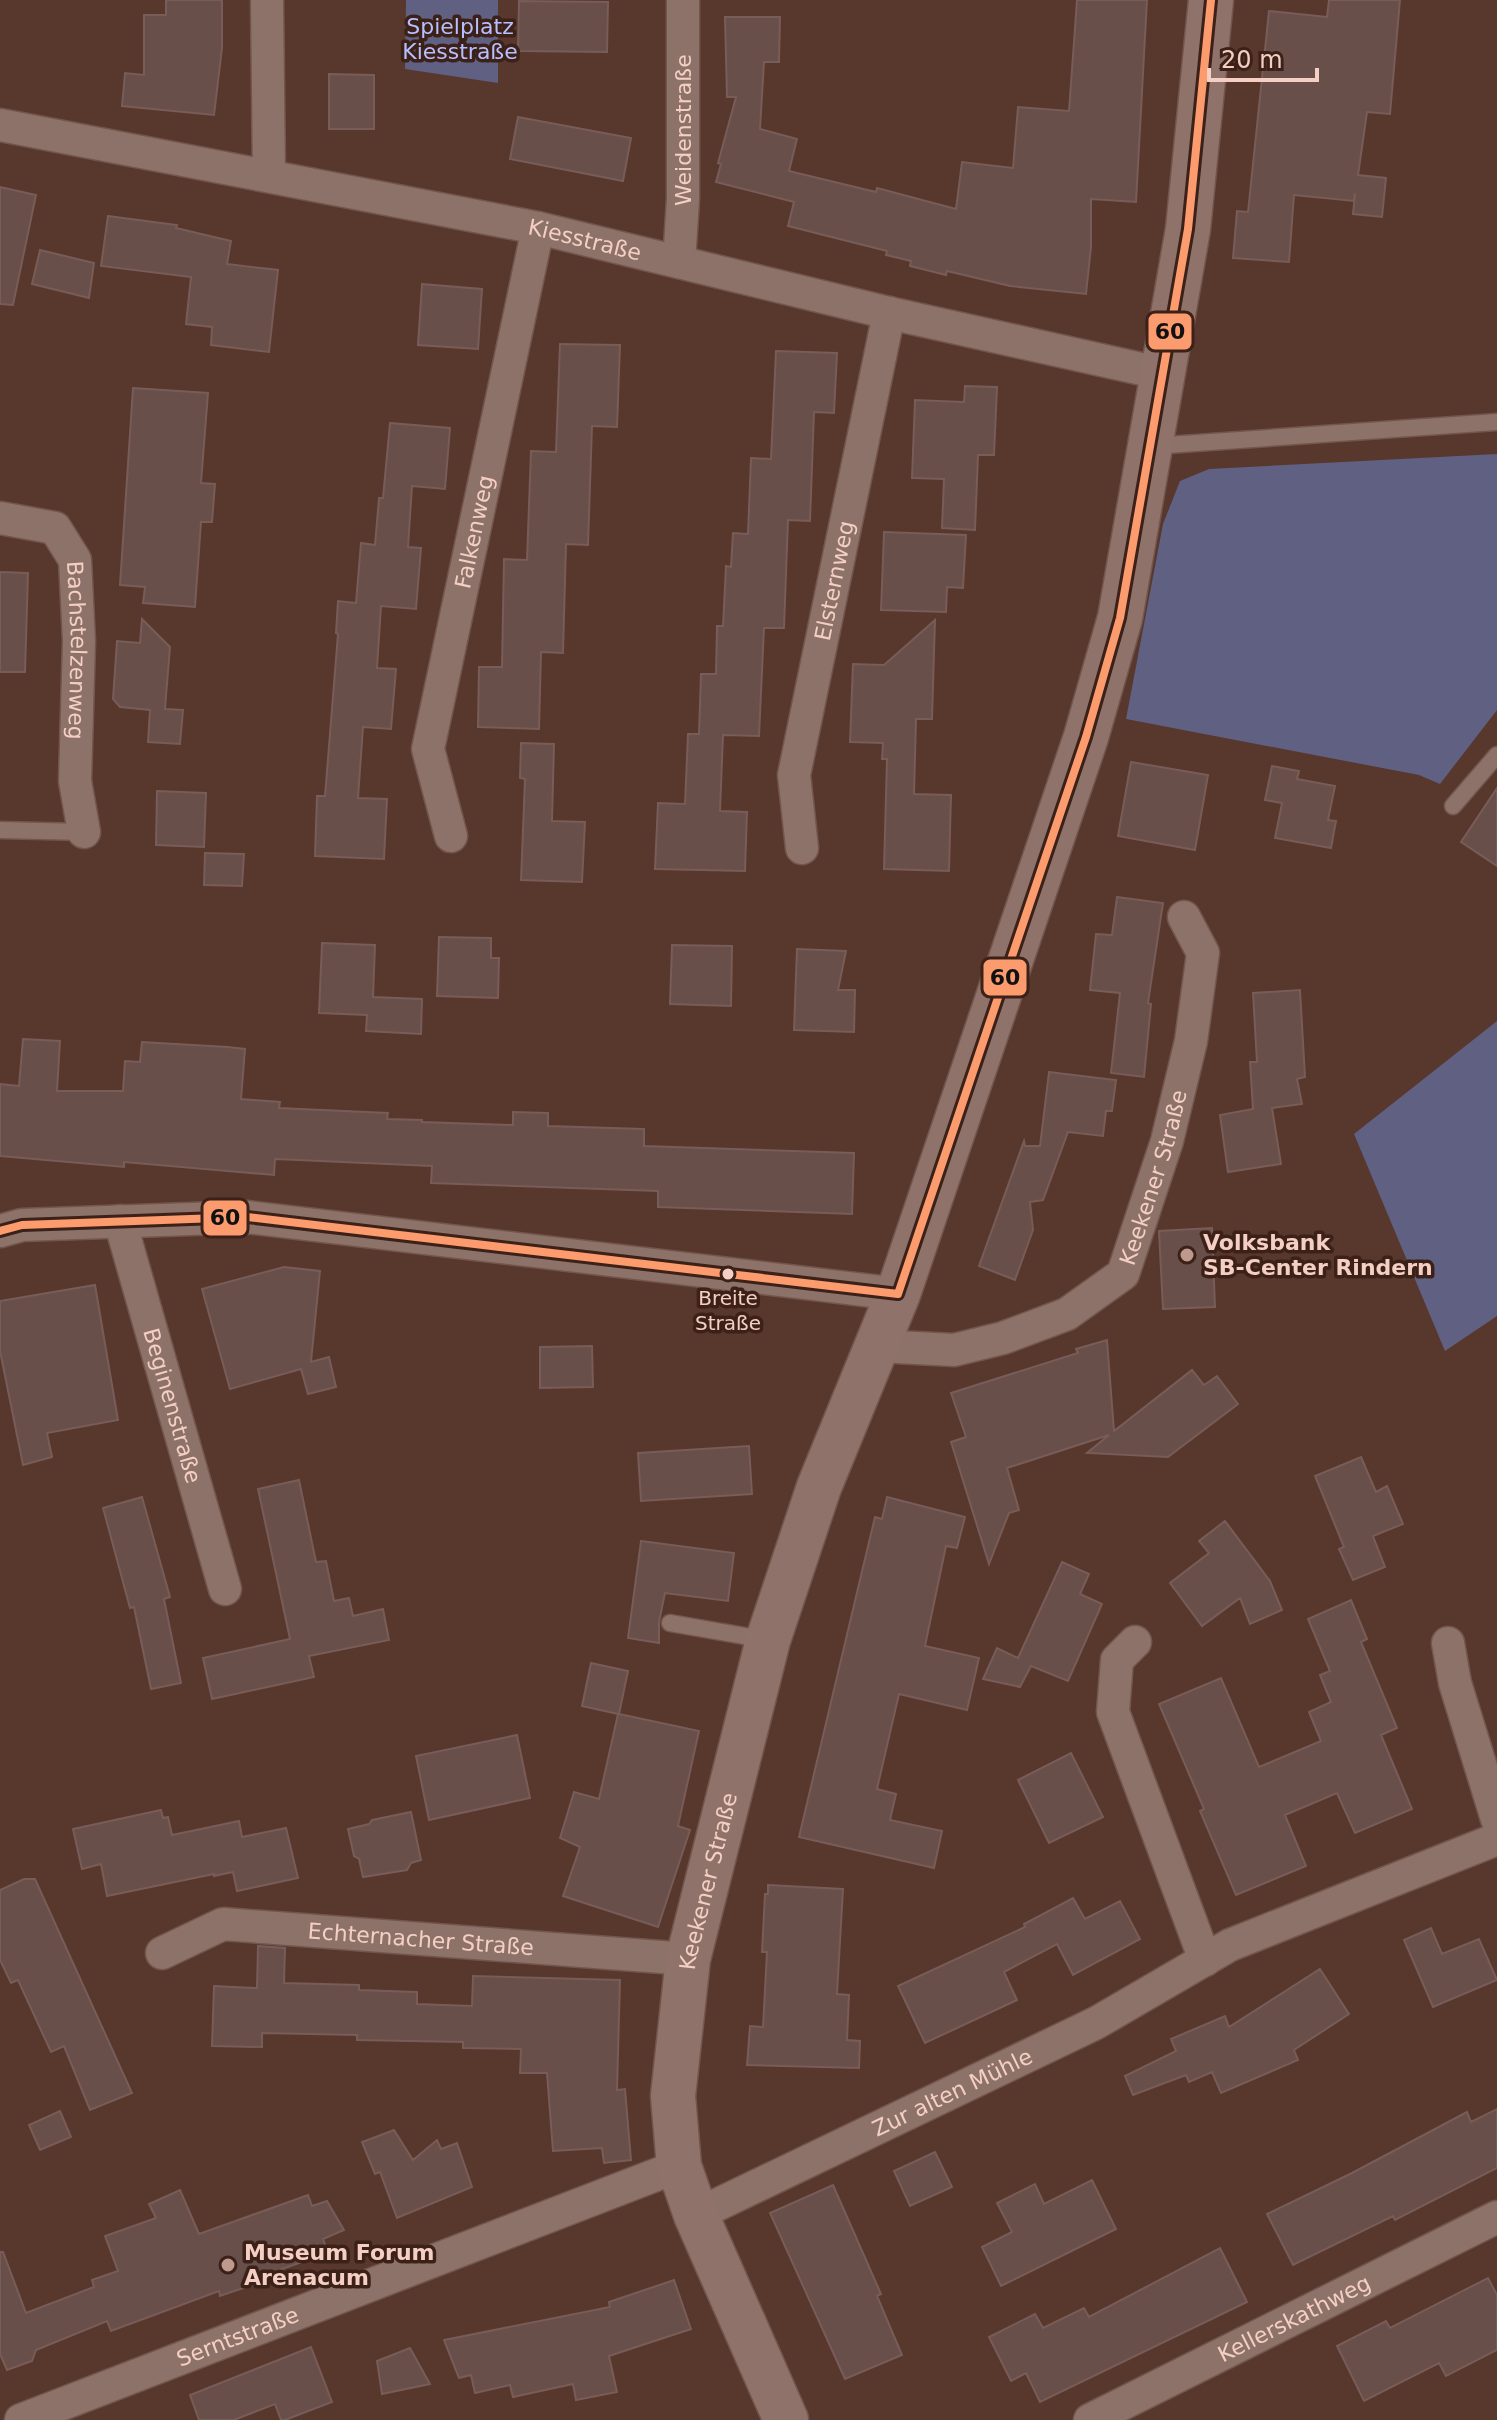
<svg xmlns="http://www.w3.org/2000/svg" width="1497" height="2420" viewBox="0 0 1497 2420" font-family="'DejaVu Sans',sans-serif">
<rect width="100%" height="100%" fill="#58372c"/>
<path fill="#606082" d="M 406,0 L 498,0 L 498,83 L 405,69 Z
M 1497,454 L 1497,710 L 1440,784 L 1419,775 L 1126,719 L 1163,524 L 1180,481 L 1209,469 Z
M 1497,1021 L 1497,1316 L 1445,1351 L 1354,1134 Z"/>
<path fill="#694f4a" stroke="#785c57" stroke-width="2" d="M 166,0 L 222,0 L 222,48 L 214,115 L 122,106 L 125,73 L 144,75 L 144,15 L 166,15 Z
M 1077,0 L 1147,0 L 1136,202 L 1091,199 L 1091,247 L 1086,294 L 1010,286 L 947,271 L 946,275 L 910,266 L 911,261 L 886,255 L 887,251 L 788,226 L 794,202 L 716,182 L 721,164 L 718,163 L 736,97 L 727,97 L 725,17 L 780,17 L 779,62 L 764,62 L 760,129 L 797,139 L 789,171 L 876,192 L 877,188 L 956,209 L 962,162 L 1013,168 L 1018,107 L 1069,111 Z
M 1329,0 L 1400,0 L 1390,114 L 1367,112 L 1358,175 L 1386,178 L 1382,217 L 1353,214 L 1355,193 L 1354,201 L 1294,195 L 1289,262 L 1233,258 L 1237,211 L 1248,212 L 1269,11 L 1327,17 Z
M 519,1 L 608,2 L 607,52 L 518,51 Z
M 329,74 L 374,75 L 374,129 L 329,129 Z
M 518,117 L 631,138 L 623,181 L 510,159 Z
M 0,187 L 36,195 L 13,305 L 0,304 Z
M 108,216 L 177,225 L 176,228 L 231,241 L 227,264 L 278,270 L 269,352 L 211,345 L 212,327 L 186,324 L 191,277 L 101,266 Z
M 40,250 L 94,263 L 89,298 L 32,284 Z
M 422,284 L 482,289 L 478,349 L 418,345 Z
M 560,344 L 620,345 L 617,427 L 592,426 L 588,545 L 566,544 L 563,653 L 541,652 L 539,729 L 478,727 L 479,667 L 502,667 L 504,559 L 527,560 L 531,451 L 556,452 Z
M 776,351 L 837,353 L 834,413 L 814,412 L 810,521 L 788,520 L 784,628 L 764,628 L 759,736 L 723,735 L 720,811 L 747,812 L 745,871 L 655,869 L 658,803 L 685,804 L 688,734 L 699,734 L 701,674 L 716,674 L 717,626 L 723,626 L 726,566 L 731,567 L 733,533 L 748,534 L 751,458 L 771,459 Z
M 965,386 L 997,387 L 994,455 L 978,455 L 975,530 L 942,528 L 944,479 L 912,478 L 915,400 L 964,402 Z
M 133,388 L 208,393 L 201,483 L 215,484 L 212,522 L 201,522 L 195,607 L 143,603 L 145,587 L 120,585 Z
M 390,423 L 450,428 L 445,489 L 412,486 L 408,547 L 421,548 L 416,609 L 381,606 L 377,668 L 396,669 L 391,729 L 363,727 L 358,798 L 387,799 L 384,859 L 315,856 L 317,796 L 325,796 L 338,634 L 336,633 L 338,601 L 356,603 L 361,543 L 375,545 L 379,498 L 383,498 Z
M 884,532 L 966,535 L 963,588 L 947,587 L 946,612 L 881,610 Z
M 0,572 L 28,573 L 25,672 L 0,672 Z
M 142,619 L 170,647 L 165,709 L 183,710 L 180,744 L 148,742 L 150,710 L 120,707 L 113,699 L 117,641 L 140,643 Z
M 935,620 L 932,719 L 916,719 L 914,794 L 951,795 L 949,871 L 884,869 L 887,759 L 882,759 L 883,743 L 850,742 L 853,664 L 884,665 Z
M 521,743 L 554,744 L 552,821 L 585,822 L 582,882 L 521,880 L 525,779 L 520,778 Z
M 1131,762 L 1208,775 L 1195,850 L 1118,836 Z
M 1272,766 L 1299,771 L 1297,779 L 1335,786 L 1328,820 L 1336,821 L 1331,848 L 1275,838 L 1282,803 L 1265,800 Z
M 1497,788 L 1497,866 L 1461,842 Z
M 157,791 L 206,793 L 204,847 L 156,845 Z
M 205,853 L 244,854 L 242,886 L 204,885 Z
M 1117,897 L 1163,903 L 1148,1003 L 1151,1004 L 1144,1077 L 1111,1073 L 1120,993 L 1090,990 L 1096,934 L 1112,935 Z
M 439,937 L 491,938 L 491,958 L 499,958 L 498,998 L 437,996 Z
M 322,943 L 375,945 L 373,997 L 422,999 L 421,1034 L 366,1031 L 367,1015 L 319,1013 Z
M 672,945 L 732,946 L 731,1006 L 670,1004 Z
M 797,949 L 846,951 L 838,990 L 855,990 L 854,1032 L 794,1030 Z
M 1300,990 L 1305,1077 L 1297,1079 L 1302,1104 L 1272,1108 L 1281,1164 L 1228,1172 L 1220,1115 L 1253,1109 L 1250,1062 L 1257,1062 L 1253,993 Z
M 23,1039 L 60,1041 L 57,1091 L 123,1091 L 125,1061 L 140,1062 L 142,1042 L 228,1047 L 245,1049 L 241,1099 L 280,1102 L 279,1108 L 388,1113 L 387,1119 L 422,1120 L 422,1122 L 513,1125 L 513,1112 L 548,1113 L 548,1126 L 644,1129 L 644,1146 L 854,1153 L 852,1214 L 658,1207 L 658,1191 L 431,1183 L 432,1166 L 275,1159 L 274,1175 L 124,1162 L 124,1167 L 0,1156 L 0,1084 L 19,1086 Z
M 1049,1072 L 1116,1080 L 1112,1111 L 1106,1111 L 1103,1136 L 1068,1132 L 1043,1200 L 1030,1202 L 1033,1230 L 1015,1280 L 979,1266 L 1024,1141 L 1025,1146 L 1040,1146 Z
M 1212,1228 L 1215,1307 L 1163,1309 L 1159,1231 Z
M 284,1267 L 320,1271 L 311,1362 L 329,1357 L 336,1387 L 308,1394 L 301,1369 L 230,1389 L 202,1289 Z
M 95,1285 L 118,1420 L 47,1433 L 52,1457 L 23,1465 L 0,1351 L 0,1301 Z
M 1107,1340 L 1114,1431 L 1192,1370 L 1204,1385 L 1217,1376 L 1238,1404 L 1168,1457 L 1087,1453 L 1109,1435 L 1007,1468 L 1019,1510 L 1009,1513 L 989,1564 L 951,1442 L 966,1437 L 951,1393 L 1078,1353 L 1076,1349 Z
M 592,1346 L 593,1387 L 540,1388 L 540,1347 Z
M 749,1446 L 752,1494 L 641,1501 L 638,1453 Z
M 1361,1457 L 1376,1492 L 1387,1486 L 1403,1524 L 1373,1536 L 1385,1567 L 1353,1580 L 1339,1549 L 1344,1547 L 1315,1476 Z
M 299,1480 L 316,1562 L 326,1561 L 334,1601 L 349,1598 L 353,1616 L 383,1609 L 389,1640 L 309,1656 L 314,1677 L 212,1699 L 203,1658 L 290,1639 L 258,1489 Z
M 142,1497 L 170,1597 L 164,1599 L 181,1683 L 151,1689 L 134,1607 L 130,1608 L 103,1508 Z
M 887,1497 L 965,1517 L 957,1548 L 946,1546 L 925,1646 L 979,1658 L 967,1710 L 899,1694 L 877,1789 L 896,1794 L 890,1820 L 942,1831 L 934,1868 L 799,1837 L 864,1563 L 875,1517 L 882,1519 Z
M 1225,1521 L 1270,1581 L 1282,1610 L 1250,1624 L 1240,1598 L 1202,1626 L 1170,1583 L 1209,1553 L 1199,1541 Z
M 641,1541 L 734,1553 L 728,1601 L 665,1593 L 659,1622 L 659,1643 L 628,1638 Z
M 1062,1562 L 1089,1574 L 1080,1594 L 1102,1604 L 1068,1681 L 1031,1666 L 1020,1687 L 983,1679 L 997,1648 L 1018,1658 Z
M 1351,1600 L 1367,1639 L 1361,1642 L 1397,1728 L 1381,1735 L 1412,1809 L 1355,1833 L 1337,1793 L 1285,1815 L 1306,1866 L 1236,1895 L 1200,1811 L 1204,1809 L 1159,1704 L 1221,1678 L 1259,1767 L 1321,1741 L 1309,1712 L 1331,1702 L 1320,1675 L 1330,1671 L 1308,1619 Z
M 591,1663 L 628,1671 L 619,1714 L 699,1731 L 678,1826 L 690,1830 L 658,1927 L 563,1896 L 580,1847 L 560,1838 L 574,1792 L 599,1799 L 618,1714 L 582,1706 Z
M 517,1735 L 530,1798 L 429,1820 L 416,1756 Z
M 1071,1753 L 1103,1817 L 1049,1843 L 1018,1780 Z
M 161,1810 L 163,1818 L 168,1817 L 172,1835 L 239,1821 L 242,1837 L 286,1828 L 298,1878 L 237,1891 L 233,1872 L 214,1876 L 214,1874 L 107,1896 L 101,1864 L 82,1869 L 73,1829 Z
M 411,1812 L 421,1860 L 411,1863 L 407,1870 L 363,1877 L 359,1859 L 354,1856 L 348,1829 L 369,1824 L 372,1820 Z
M 24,1879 L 35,1879 L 132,2093 L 90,2110 L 64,2046 L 51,2052 L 18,1980 L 11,1983 L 0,1960 L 0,1890 Z
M 768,1885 L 843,1889 L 837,1994 L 849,1995 L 847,2040 L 860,2041 L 859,2068 L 747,2065 L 750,2026 L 763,2027 L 767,1952 L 762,1952 L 765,1894 L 768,1894 Z
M 1073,1898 L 1085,1919 L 1120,1901 L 1140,1939 L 1073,1975 L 1057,1944 L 1004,1972 L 1017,2000 L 925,2043 L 898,1986 L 1025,1927 L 1024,1924 Z
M 1431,1928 L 1442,1954 L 1479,1939 L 1497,1980 L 1433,2007 L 1404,1940 Z
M 258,1946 L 285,1948 L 284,1983 L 359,1985 L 359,1990 L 417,1992 L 417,2004 L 472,2006 L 473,1976 L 620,1980 L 617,2090 L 625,2089 L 631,2160 L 604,2163 L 602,2148 L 553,2151 L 547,2073 L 520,2073 L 521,2049 L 463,2048 L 463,2042 L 357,2040 L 357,2035 L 262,2033 L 262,2047 L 212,2046 L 214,1986 L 257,1988 Z
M 1320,1969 L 1349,2014 L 1294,2050 L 1298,2060 L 1221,2093 L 1212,2072 L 1189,2082 L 1186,2075 L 1133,2095 L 1125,2076 L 1176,2051 L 1171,2039 L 1225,2016 L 1229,2027 Z
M 1497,2109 L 1497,2168 L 1395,2220 L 1393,2216 L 1293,2265 L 1267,2214 L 1352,2173 L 1467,2112 L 1471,2122 Z
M 60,2111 L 71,2137 L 40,2150 L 29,2125 Z
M 394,2130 L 413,2160 L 437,2140 L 441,2149 L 457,2143 L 472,2187 L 397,2218 L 380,2172 L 375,2174 L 362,2142 Z
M 935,2152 L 952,2187 L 910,2206 L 894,2171 Z
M 1092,2180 L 1116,2229 L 1001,2286 L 982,2247 L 1012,2232 L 997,2203 L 1035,2184 L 1044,2204 Z
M 833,2185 L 881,2294 L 877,2296 L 902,2355 L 845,2379 L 770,2213 Z
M 180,2190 L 199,2234 L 308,2195 L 312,2206 L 327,2201 L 344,2230 L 323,2239 L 328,2253 L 259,2277 L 261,2282 L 220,2296 L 219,2291 L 111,2331 L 107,2321 L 36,2350 L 32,2361 L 7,2370 L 0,2354 L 0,2252 L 3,2252 L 26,2313 L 94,2287 L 92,2280 L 118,2271 L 105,2236 L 156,2218 L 149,2204 Z
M 1220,2248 L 1247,2302 L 1040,2402 L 1026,2373 L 1011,2381 L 989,2337 L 1035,2314 L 1043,2328 L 1084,2308 L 1089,2317 Z
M 1488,2278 L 1497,2295 L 1497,2350 L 1446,2376 L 1439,2363 L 1364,2401 L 1337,2346 L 1386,2321 L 1390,2328 Z
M 674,2280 L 691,2329 L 609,2356 L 617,2392 L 576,2400 L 573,2384 L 513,2397 L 510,2385 L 475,2393 L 471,2375 L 459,2378 L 444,2340 L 610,2307 L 609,2302 Z
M 311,2347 L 332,2402 L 285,2420 L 281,2420 L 275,2404 L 234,2420 L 199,2420 L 190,2395 Z
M 410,2348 L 430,2384 L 382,2394 L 377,2361 Z"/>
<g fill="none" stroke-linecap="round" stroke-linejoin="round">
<g stroke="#72554c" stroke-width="19">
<path id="service" d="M 1153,446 L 1497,422
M 1453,806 L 1497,755
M 0,830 L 84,832
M 670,1623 L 767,1640"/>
</g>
<g stroke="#72554c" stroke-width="35">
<g id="minor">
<path d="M 267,0 L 269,175"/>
<path id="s1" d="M 0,125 L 538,228 L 889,313 L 1164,374"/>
<path id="s2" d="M 679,262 L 683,199 L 683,0"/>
<path id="s3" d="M 0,518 L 55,528 L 75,560 L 79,641 L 75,781 L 84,832"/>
<path id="s4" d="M 451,836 L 428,749 L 538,228"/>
<path id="s5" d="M 802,848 L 794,775 L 889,313"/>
<path id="s6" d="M 120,1221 L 225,1589"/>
<path d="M 0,1231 L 22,1225 L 247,1217 L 898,1294"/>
<path id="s7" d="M 877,1346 L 954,1350 L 1003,1338 L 1067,1314 L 1123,1274 L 1167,1141 L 1191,1041 L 1203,953 L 1184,917"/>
<path d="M 1135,1642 L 1117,1660 L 1113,1712 L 1205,1960"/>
<path d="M 1448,1643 L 1455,1683 L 1497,1819"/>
<path id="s8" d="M 162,1953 L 223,1924 L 688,1959"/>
<path id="s9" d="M 696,2215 L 1096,2023 L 1230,1945 L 1497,1839"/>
<path id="s10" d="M 21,2420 L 679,2166"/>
<path id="s11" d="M 1090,2420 L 1497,2217"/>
</g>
</g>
<g stroke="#72554c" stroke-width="47">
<g id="secondary">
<path id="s12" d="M 786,2420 L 696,2215 L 679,2166 L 673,2096 L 688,1959 L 768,1640 L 819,1487 L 898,1294 L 1086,737 L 1120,618 L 1188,229 L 1211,0"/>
</g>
</g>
<use href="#service" stroke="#8d726a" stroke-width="16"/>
<use href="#minor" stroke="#8d726a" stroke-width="32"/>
<use href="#secondary" stroke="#8f736b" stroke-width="44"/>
<g stroke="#3c2118" stroke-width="14">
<path id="bus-1" d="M 0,1231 L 22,1225 L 247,1217 L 898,1294
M 898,1294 L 1086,737 L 1120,618 L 1188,229 L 1211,0"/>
</g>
<use href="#bus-1" stroke="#fc9b6d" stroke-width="8"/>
</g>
<g fill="#be9a8e" stroke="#3c2118" stroke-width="3">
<circle cx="1187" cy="1255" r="8"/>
<circle cx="228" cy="2265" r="8"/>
</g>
<circle fill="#f5cfc3" stroke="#3c2118" stroke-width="3" cx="728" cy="1274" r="7"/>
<g text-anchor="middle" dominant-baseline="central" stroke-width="7" stroke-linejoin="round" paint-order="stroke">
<g font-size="20" fill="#f5cfc3" stroke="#3c2118">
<text x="728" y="1298">Breite<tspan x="728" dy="25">Straße</tspan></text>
</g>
<g font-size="22" fill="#b7bffe" stroke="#3c2118">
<text x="460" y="26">Spielplatz<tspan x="460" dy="25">Kiesstraße</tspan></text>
</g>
<g font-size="22" fill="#f5cfc3" stroke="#3c2118">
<text stroke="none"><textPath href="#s2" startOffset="132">Weidenstraße</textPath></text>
<text stroke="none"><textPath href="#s1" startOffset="596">Kiesstraße</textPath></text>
<text stroke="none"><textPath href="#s4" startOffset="312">Falkenweg</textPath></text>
<text stroke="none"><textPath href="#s5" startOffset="272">Elsternweg</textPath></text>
<text stroke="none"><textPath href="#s3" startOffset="184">Bachstelzenweg</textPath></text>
<text stroke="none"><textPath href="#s7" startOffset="366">Keekener Straße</textPath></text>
<text stroke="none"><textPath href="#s6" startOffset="192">Beginenstraße</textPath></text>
<text stroke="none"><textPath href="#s12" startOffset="564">Keekener Straße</textPath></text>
<text stroke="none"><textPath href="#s8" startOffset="266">Echternacher Straße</textPath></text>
<text stroke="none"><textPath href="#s9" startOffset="284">Zur alten Mühle</textPath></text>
<text stroke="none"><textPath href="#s11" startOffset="228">Kellerskathweg</textPath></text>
<text stroke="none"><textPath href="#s10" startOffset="232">Serntstraße</textPath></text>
</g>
<g font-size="22" font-weight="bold" fill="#f5cfc3" stroke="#3c2118" text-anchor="start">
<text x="1203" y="1242">Volksbank<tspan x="1203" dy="25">SB-Center Rindern</tspan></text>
<text x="244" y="2252">Museum Forum<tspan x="244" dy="25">Arenacum</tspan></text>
</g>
</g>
<g stroke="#3c2118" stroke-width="3">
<rect x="1147" y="312" width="46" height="39" rx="8" fill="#fc9b6d"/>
<rect x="982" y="958" width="46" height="39" rx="8" fill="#fc9b6d"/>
<rect x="202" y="1199" width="46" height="38" rx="8" fill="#fc9b6d"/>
</g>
<g font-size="22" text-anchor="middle" font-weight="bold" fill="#111">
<text x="1170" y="339">60</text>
<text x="1005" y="985">60</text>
<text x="225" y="1225">60</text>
</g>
<path d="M1209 68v12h108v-12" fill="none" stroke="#f5cfc3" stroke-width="4"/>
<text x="1221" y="68" font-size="24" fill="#f5cfc3" stroke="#3c2118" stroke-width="6" paint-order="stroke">20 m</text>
</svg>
